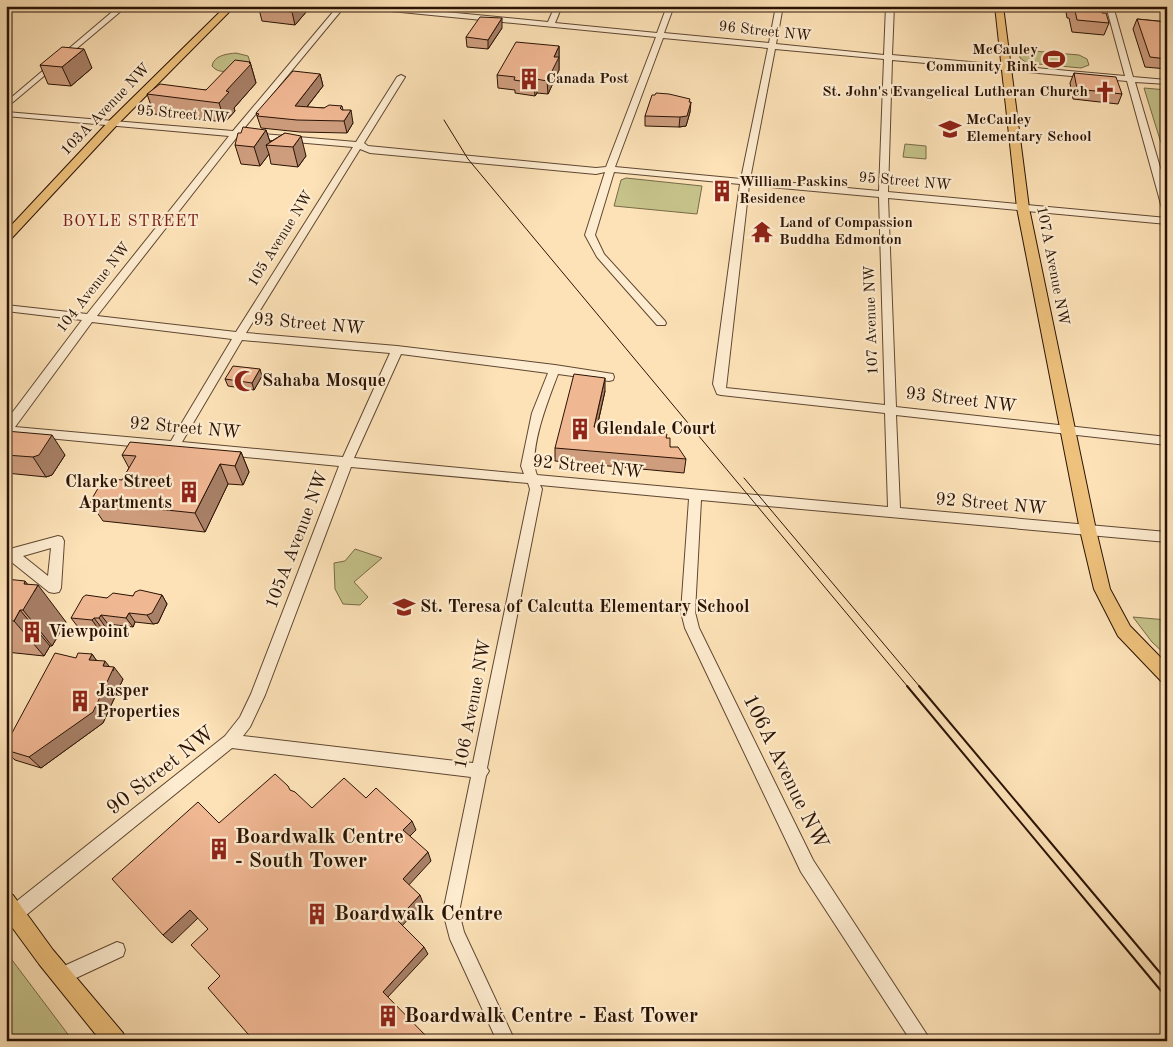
<svg xmlns="http://www.w3.org/2000/svg" width="1173" height="1047" viewBox="0 0 1173 1047" font-family="'Old Standard TT',serif">
<rect width="100%" height="100%" fill="#fde2b7"/>
<filter id="stains"><feTurbulence type="fractalNoise" baseFrequency=".004" numOctaves="4"/><feColorMatrix values="0 0 0 0 .2 0 0 0 0 .09 0 0 0 0 .02 0 0 0 .5 -.17"/></filter>
<radialGradient id="worn" r=".72"><stop offset=".6" stop-color="#630" stop-opacity="0"/><stop offset="1" stop-color="#630" stop-opacity=".3"/></radialGradient>
<path fill="#c5c28a" stroke="#786a47" d="M 1022,50 L 1079,55 L 1087,59 L 1089,65 L 1081,68 L 1027,63 L 1020,58 L 1019,53 Z
M 236,53 L 248,56 L 250,62 C 238,67 222,78 212,66 C 214,55 227,54 236,53 Z
M 1144,88 L 1167,90 L 1167,143 L 1161,143 Z
M 905,144 L 926,146 L 926,159 L 903,157 Z
M 626,178 L 702,186 L 697,214 L 614,206 L 621,180 Z
M 355,549 L 382,558 L 354,582 L 368,597 L 360,605 L 343,604 L 335,589 L 334,563 L 345,561 Z
M 1133,617 L 1167,620 L 1167,656 L 1152,642 Z
M 6,952 L 73,1041 L 6,1041 Z"/>
<g fill="none" stroke-linecap="round" stroke-linejoin="round">
<g stroke="#5f4731" stroke-width="2">
<path id="minor" d="M 9,6 L 17,6 L 6,14 L 6,8 Z
M 119,6 L 127,6 L 6,108 L 6,102 Z
M 338,6 L 345,6 L 241,132 L 356,142 L 397,77 L 401,75 L 405,77 L 364,143 L 368,146 L 596,168 L 606,167 L 656,37 L 360,8 L 357,6 L 384,6 L 548,22 L 555,6 L 562,6 L 555,23 L 657,33 L 667,6 L 674,6 L 664,33 L 769,43 L 776,6 L 783,6 L 776,44 L 884,55 L 886,6 L 894,6 L 892,55 L 1125,76 L 1106,6 L 1113,6 L 1133,77 L 1167,80 L 1167,84 L 1135,82 L 1167,191 L 1167,211 L 1162,208 L 1127,81 L 892,60 L 888,192 L 1167,218 L 1167,224 L 888,198 L 896,407 L 1167,437 L 1167,445 L 896,415 L 900,508 L 1167,532 L 1167,542 L 701,500 L 695,612 L 699,628 L 813,860 L 931,1041 L 911,1041 L 801,872 L 685,628 L 681,612 L 689,499 L 540,485 L 542,489 L 487,768 L 489,771 L 486,776 L 459,912 L 464,932 L 515,1041 L 497,1041 L 450,939 L 443,912 L 471,777 L 232,748 L 20,920 L 14,922 L 8,920 L 6,913 L 8,908 L 225,736 L 240,717 L 251,694 L 339,466 L 6,434 L 6,421 L 82,320 L 6,311 L 6,305 L 87,314 L 229,136 L 6,116 L 6,112 L 233,131 ZM 663,38 L 768,48 L 741,179 L 615,167 ZM 775,49 L 884,59 L 879,191 L 750,179 ZM 237,137 L 353,147 L 236,332 L 97,316 ZM 360,149 L 370,153 L 596,174 L 605,172 L 585,235 L 597,257 L 657,325 L 665,325 L 666,323 L 665,321 L 604,254 L 595,235 L 614,172 L 740,184 L 713,384 L 717,394 L 721,395 L 885,413 L 888,507 L 537,475 C 527,452 549,398 558,374 L 609,381 L 613,380 L 614,377 L 613,374 L 555,365 L 397,346 L 246,333 ZM 749,185 L 879,197 L 885,405 L 726,388 ZM 92,322 L 232,339 L 171,441 L 15,427 ZM 242,340 L 390,353 L 343,457 L 182,442 ZM 401,354 L 548,373 L 532,413 L 521,466 L 524,474 L 354,458 ZM 351,467 L 528,483 L 530,489 L 473,763 L 243,736 L 250,727 L 265,695 Z
M 58,536 L 62,537 L 64,541 L 61,588 L 59,592 L 54,593 L 49,592 L 9,560 L 6,561 L 6,550 ZM 51,548 L 48,576 L 23,556 Z
M 117,942 L 123,944 L 125,950 L 123,956 L 61,985 L 55,982 L 52,976 L 55,970 Z"/>
</g>
<g stroke="#2a1304" stroke-width="2">
<path id="major" d="M 226,6 L 235,6 L 117,125 L 10,240 L 6,241 L 6,231 L 109,121 Z
M 995,6 L 1003,6 L 1029,208 L 1096,530 L 1110,589 L 1130,626 L 1167,664 L 1167,683 L 1161,681 L 1118,636 L 1094,589 L 1080,530 L 1017,208 Z
M 6,892 L 13,895 L 53,950 L 123,1033 L 126,1041 L 101,1041 L 39,964 L 6,919 Z"/>
</g>
<use href="#minor" fill="#feecd0" fill-rule="evenodd"/>
<use href="#major" fill="#eec17c" fill-rule="evenodd"/>
<path stroke="#2a1304" stroke-width="1" d="M 444,120 L 468,159 L 908,687
M 744,478 L 920,687"/>
<path stroke="#2a1304" stroke-width="2" d="M 907,686 L 1167,998
M 919,686 L 1167,981"/>
</g>
<path fill="#ce9d7e" stroke="#2a1304" d="M 1065,6 L 1101,6 L 1102,13 L 1109,23 L 1104,35 L 1072,32 L 1069,18 L 1067,18 Z
M 306,8 L 307,11 L 295,25 L 262,21 L 259,9 Z
M 1137,19 L 1167,22 L 1167,69 L 1145,67 L 1133,29 Z
M 502,28 L 488,49 L 467,47 L 466,37 Z
M 559,46 L 559,70 L 548,94 L 537,93 L 535,96 L 515,93 L 515,90 L 498,88 L 497,75 Z
M 250,62 L 256,83 L 234,108 L 235,111 L 225,122 L 154,114 L 147,94 L 206,90 Z
M 40,65 L 92,68 L 71,86 L 48,84 Z
M 1074,73 L 1122,94 L 1118,104 L 1073,99 L 1070,83 Z
M 320,74 L 323,86 L 307,107 L 324,108 L 342,106 L 343,110 L 353,123 L 347,133 L 300,132 L 261,128 L 256,113 Z
M 689,102 L 690,112 L 686,126 L 679,127 L 645,126 L 645,116 Z
M 266,130 L 270,142 L 285,133 L 306,156 L 298,167 L 271,164 L 269,154 L 260,166 L 241,164 L 235,145 Z
M 262,376 L 254,390 L 228,386 L 225,379 Z
M 605,391 L 597,427 L 649,433 L 666,438 L 670,447 L 686,459 L 684,473 L 555,461 L 555,448 Z
M 6,431 L 65,455 L 52,475 L 46,477 L 6,473 Z
M 241,452 L 249,472 L 243,485 L 228,484 L 205,532 L 103,521 L 90,502 L 122,480 L 129,468 L 122,455 Z
M 6,579 L 27,584 L 66,622 L 52,646 L 50,646 L 44,656 L 6,652 Z
M 162,595 L 167,604 L 158,623 L 153,624 L 135,622 L 133,627 L 108,624 L 106,628 L 101,627 L 99,630 L 78,627 L 71,618 L 107,598 L 133,596 Z
M 92,654 L 96,660 L 110,667 L 123,679 L 103,723 L 41,768 L 15,760 L 6,752 L 6,744 L 76,658 Z"/>
<path fill="#a88067" stroke="#2a1304" d="M 298,6 L 308,6 L 306,8 L 307,11 L 295,25 L 292,12 Z
M 502,18 L 502,28 L 488,49 L 488,40 Z
M 559,46 L 559,70 L 548,94 L 547,81 L 554,57 Z
M 84,49 L 92,68 L 71,86 L 62,67 Z
M 250,62 L 256,83 L 234,108 L 235,111 L 225,122 L 219,103 L 226,91 Z
M 320,74 L 323,86 L 298,118 L 295,106 Z
M 536,79 L 537,93 L 535,96 L 534,83 Z
M 691,102 L 690,112 L 686,126 L 679,127 L 680,117 Z
M 351,110 L 353,123 L 347,133 L 344,121 Z
M 266,130 L 271,145 L 266,145 L 269,154 L 260,166 L 254,147 Z
M 301,136 L 306,156 L 298,167 L 293,147 Z
M 260,369 L 262,376 L 254,390 L 252,383 Z
M 605,378 L 605,391 L 594,440 L 594,427 Z
M 52,435 L 65,455 L 52,475 L 46,477 L 33,457 Z
M 241,452 L 249,472 L 243,485 L 235,466 Z
M 220,464 L 228,484 L 205,532 L 195,513 Z
M 25,581 L 34,592 L 38,585 L 66,622 L 52,646 L 23,610 L 24,584 Z
M 162,595 L 167,604 L 158,623 L 153,624 L 147,615 Z
M 20,610 L 50,646 L 44,656 L 14,621 Z
M 129,613 L 135,622 L 133,627 L 126,618 Z
M 101,615 L 108,624 L 106,628 L 99,618 Z
M 94,618 L 101,627 L 99,630 L 92,620 Z
M 92,654 L 101,667 L 89,660 Z
M 105,661 L 113,671 L 114,667 L 123,679 L 103,723 L 41,768 L 29,757 L 103,666 Z
M 412,821 L 416,830 L 407,839 L 403,830 Z
M 428,852 L 431,861 L 407,887 L 403,879 Z
M 420,895 L 423,903 L 401,927 L 397,920 Z
M 190,910 L 198,918 L 172,943 L 163,935 Z
M 424,947 L 428,954 L 387,998 L 383,992 Z"/>
<path fill="#f0b793" stroke="#2a1304" d="M 261,6 L 298,6 L 292,12 L 259,9 Z
M 1074,6 L 1101,6 L 1102,13 L 1106,13 L 1109,23 L 1077,20 Z
M 480,17 L 502,18 L 488,40 L 466,37 Z
M 1137,19 L 1167,22 L 1167,31 L 1164,31 L 1167,40 L 1167,59 L 1150,57 Z
M 516,42 L 559,46 L 554,57 L 559,57 L 547,81 L 536,79 L 534,83 L 514,80 L 515,77 L 497,75 Z
M 62,47 L 84,49 L 62,67 L 40,65 Z
M 235,60 L 250,62 L 249,63 L 251,64 L 226,91 L 229,92 L 219,103 L 147,94 L 160,84 L 206,90 Z
M 293,71 L 320,74 L 295,106 L 324,108 L 329,105 L 342,106 L 340,108 L 342,110 L 351,110 L 344,121 L 297,120 L 257,116 L 259,114 L 256,113 Z
M 1074,73 L 1116,77 L 1122,94 L 1077,89 Z
M 656,93 L 669,94 L 690,99 L 689,102 L 691,102 L 687,116 L 680,117 L 645,116 L 652,95 L 655,95 Z
M 243,127 L 266,130 L 254,147 L 235,145 L 238,133 L 241,133 Z
M 285,133 L 301,136 L 293,147 L 266,145 Z
M 233,366 L 260,369 L 252,383 L 225,379 Z
M 574,374 L 605,378 L 594,427 L 635,431 L 635,430 L 649,431 L 649,433 L 667,434 L 666,438 L 670,438 L 670,447 L 678,447 L 686,459 L 555,448 Z
M 6,431 L 52,435 L 39,455 L 33,457 L 6,455 Z
M 130,442 L 241,452 L 235,466 L 220,464 L 195,513 L 90,502 L 104,478 L 122,480 L 136,456 L 122,455 Z
M 6,579 L 25,581 L 24,584 L 38,585 L 23,610 L 20,610 L 14,621 L 6,620 Z
M 140,590 L 162,595 L 152,613 L 147,615 L 129,613 L 126,618 L 101,615 L 99,618 L 94,618 L 92,620 L 71,618 L 83,597 L 86,595 L 107,598 L 113,593 L 133,596 L 135,592 Z
M 55,653 L 76,658 L 78,653 L 92,654 L 89,660 L 105,661 L 103,666 L 114,667 L 93,712 L 29,757 L 6,750 L 6,744 Z
M 275,774 L 288,786 L 290,790 L 295,792 L 312,808 L 344,778 L 366,798 L 376,788 L 412,821 L 403,830 L 428,852 L 403,879 L 420,895 L 397,920 L 424,947 L 383,992 L 431,1041 L 254,1041 L 208,988 L 220,976 L 191,945 L 208,929 L 190,910 L 163,935 L 112,879 L 198,802 L 219,823 Z"/>
<defs>
<g id="stadium-bare" transform="scale(1.725)"><path d="M0-5a6.5 5 0 1 0 0 10a6.5 5 0 1 0 0-10ZM-3.5-1.8h7v3.6h-7Z" fill="#8f2418" stroke="#feecd0" stroke-width="2.5" paint-order="stroke"/></g>
<g id="building-bare" transform="scale(1.725)"><path d="M-4-6H4V6H1V3H-1V6H-4ZM-2.5-4.3h1.7v1.8h-1.7ZM.8-4.3h1.7v1.8H.8ZM-2.5-1h1.7V.8h-1.7ZM.8-1h1.7V.8H.8Z" fill="#8f2418" stroke="#feecd0" stroke-width="2.5" paint-order="stroke"/></g>
<g id="church-bare" transform="scale(1.725)"><path d="M-1.2-6h2.4v3.5h3.3v2.4h-3.3V6h-2.4V-.1h-3.3v-2.4h3.3Z" fill="#8f2418" stroke="#feecd0" stroke-width="2.5" paint-order="stroke"/></g>
<g id="school-bare" transform="scale(1.725)"><path d="M0-5L7-2L0 1L-7-2ZM-4 1L0 2.5L4 1V4Q0 6-4 4Z" fill="#8f2418" stroke="#feecd0" stroke-width="2.5" paint-order="stroke"/></g>
<g id="temple-bare" transform="scale(1.725)"><path d="M0-6L5-2H3V0L6.5 2.5H4V6H1.5V3h-3V6H-4V2.5H-6.5L-3 0V-2H-5Z" fill="#8f2418" stroke="#feecd0" stroke-width="2.5" paint-order="stroke"/></g>
<g id="mosque-bare" transform="scale(1.725)"><path d="M3.5-4.9A6 6 0 1 0 3.5 4.9A5 5 0 1 1 3.5-4.9Z" fill="#8f2418" stroke="#feecd0" stroke-width="2.5" paint-order="stroke"/></g>
</defs>
<g fill-rule="evenodd">
<use href="#stadium-bare" x="1054" y="59"/>
<use href="#building-bare" x="529" y="79"/>
<use href="#church-bare" x="1105" y="92"/>
<use href="#school-bare" x="950" y="129"/>
<use href="#building-bare" x="722" y="191"/>
<use href="#temple-bare" x="762" y="232"/>
<use href="#mosque-bare" x="245" y="381"/>
<use href="#building-bare" x="580" y="429"/>
<use href="#building-bare" x="189" y="492"/>
<use href="#school-bare" x="404" y="607"/>
<use href="#building-bare" x="32" y="632"/>
<use href="#building-bare" x="80" y="701"/>
<use href="#building-bare" x="219" y="849"/>
<use href="#building-bare" x="317" y="914"/>
<use href="#building-bare" x="388" y="1016"/>
</g>
<g text-anchor="middle" dominant-baseline="central" stroke-width="4.5" stroke-linejoin="round" paint-order="stroke">
<g font-size="15" fill="#2a1304" stroke="#feecd0">
<text transform="translate(765 32) rotate(6)">96 Street NW</text>
<text transform="translate(106 110) rotate(-46)">103A Avenue NW</text>
<text transform="translate(183 115) rotate(5)">95 Street NW</text>
<text transform="translate(905 182) rotate(5)">95 Street NW</text>
<text transform="translate(281 239) rotate(-58)">105 Avenue NW</text>
<text transform="translate(1052 266) rotate(79)">107A Avenue NW</text>
<text transform="translate(94 288) rotate(-52)">104 Avenue NW</text>
<text transform="translate(872 320) rotate(-92)">107 Avenue NW</text>
</g>
<g font-size="15" font-weight="bold" fill="#2a1304" stroke="#feecd0" text-anchor="start">
<text x="1038" y="50" text-anchor="end">McCauley<tspan x="1038" dy="17">Community Rink</tspan></text>
<text x="546" y="79">Canada Post</text>
<text x="1088" y="92" text-anchor="end">St. John's Evangelical Lutheran Church</text>
<text x="966" y="120">McCauley<tspan x="966" dy="17">Elementary School</tspan></text>
<text x="739" y="182">William Paskins<tspan x="739" dy="17">Residence</tspan></text>
<text x="779" y="223">Land of Compassion<tspan x="779" dy="17">Buddha Edmonton</tspan></text>
</g>
<g font-size="16" letter-spacing="1" fill="#7a1f14" stroke="#feecd0">
<text x="131" y="222">BOYLE STREET</text>
</g>
<g font-size="18" fill="#2a1304" stroke="#feecd0">
<text transform="translate(309 324) rotate(5)">93 Street NW</text>
<text transform="translate(961 400) rotate(7)">93 Street NW</text>
<text transform="translate(185 428) rotate(5)">92 Street NW</text>
<text transform="translate(588 467) rotate(6)">92 Street NW</text>
<text transform="translate(991 504) rotate(5)">92 Street NW</text>
<text transform="translate(297 540) rotate(-69)">105A Avenue NW</text>
<text transform="translate(473 704) rotate(-79)">106 Avenue NW</text>
</g>
<g font-size="18" font-weight="bold" fill="#2a1304" stroke="#feecd0" text-anchor="start">
<text x="262" y="381">Sahaba Mosque</text>
<text x="596" y="429">Glendale Court</text>
<text x="172" y="482" text-anchor="end">Clarke Street<tspan x="172" dy="21">Apartments</tspan></text>
<text x="420" y="607">St. Teresa of Calcutta Elementary School</text>
<text x="48" y="632">Viewpoint</text>
<text x="96" y="691">Jasper<tspan x="96" dy="21">Properties</tspan></text>
</g>
<g font-size="21" fill="#2a1304" stroke="#feecd0">
<text transform="translate(161 771) rotate(-38)">90 Street NW</text>
<text transform="translate(785 772) rotate(64)">106A Avenue NW</text>
</g>
<g font-size="21" font-weight="bold" fill="#2a1304" stroke="#feecd0" text-anchor="start">
<text x="235" y="837">Boardwalk Centre<tspan x="235" dy="24">- South Tower</tspan></text>
<text x="334" y="914">Boardwalk Centre</text>
<text x="404" y="1016">Boardwalk Centre - East Tower</text>
</g>
</g>
<rect width="1173" height="1047" fill="none" stroke="#fde2b7" stroke-width="25"/>
<rect x="8" y="8" width="1158" height="1032" fill="none" stroke="#2a1304" stroke-width="2.5"/>
<rect x="12" y="12" width="1148" height="1022" fill="none" stroke="#2a1304"/>
<rect width="100%" height="100%" filter="url(#stains)"/>
<rect width="100%" height="100%" fill="url(#worn)"/>
</svg>
